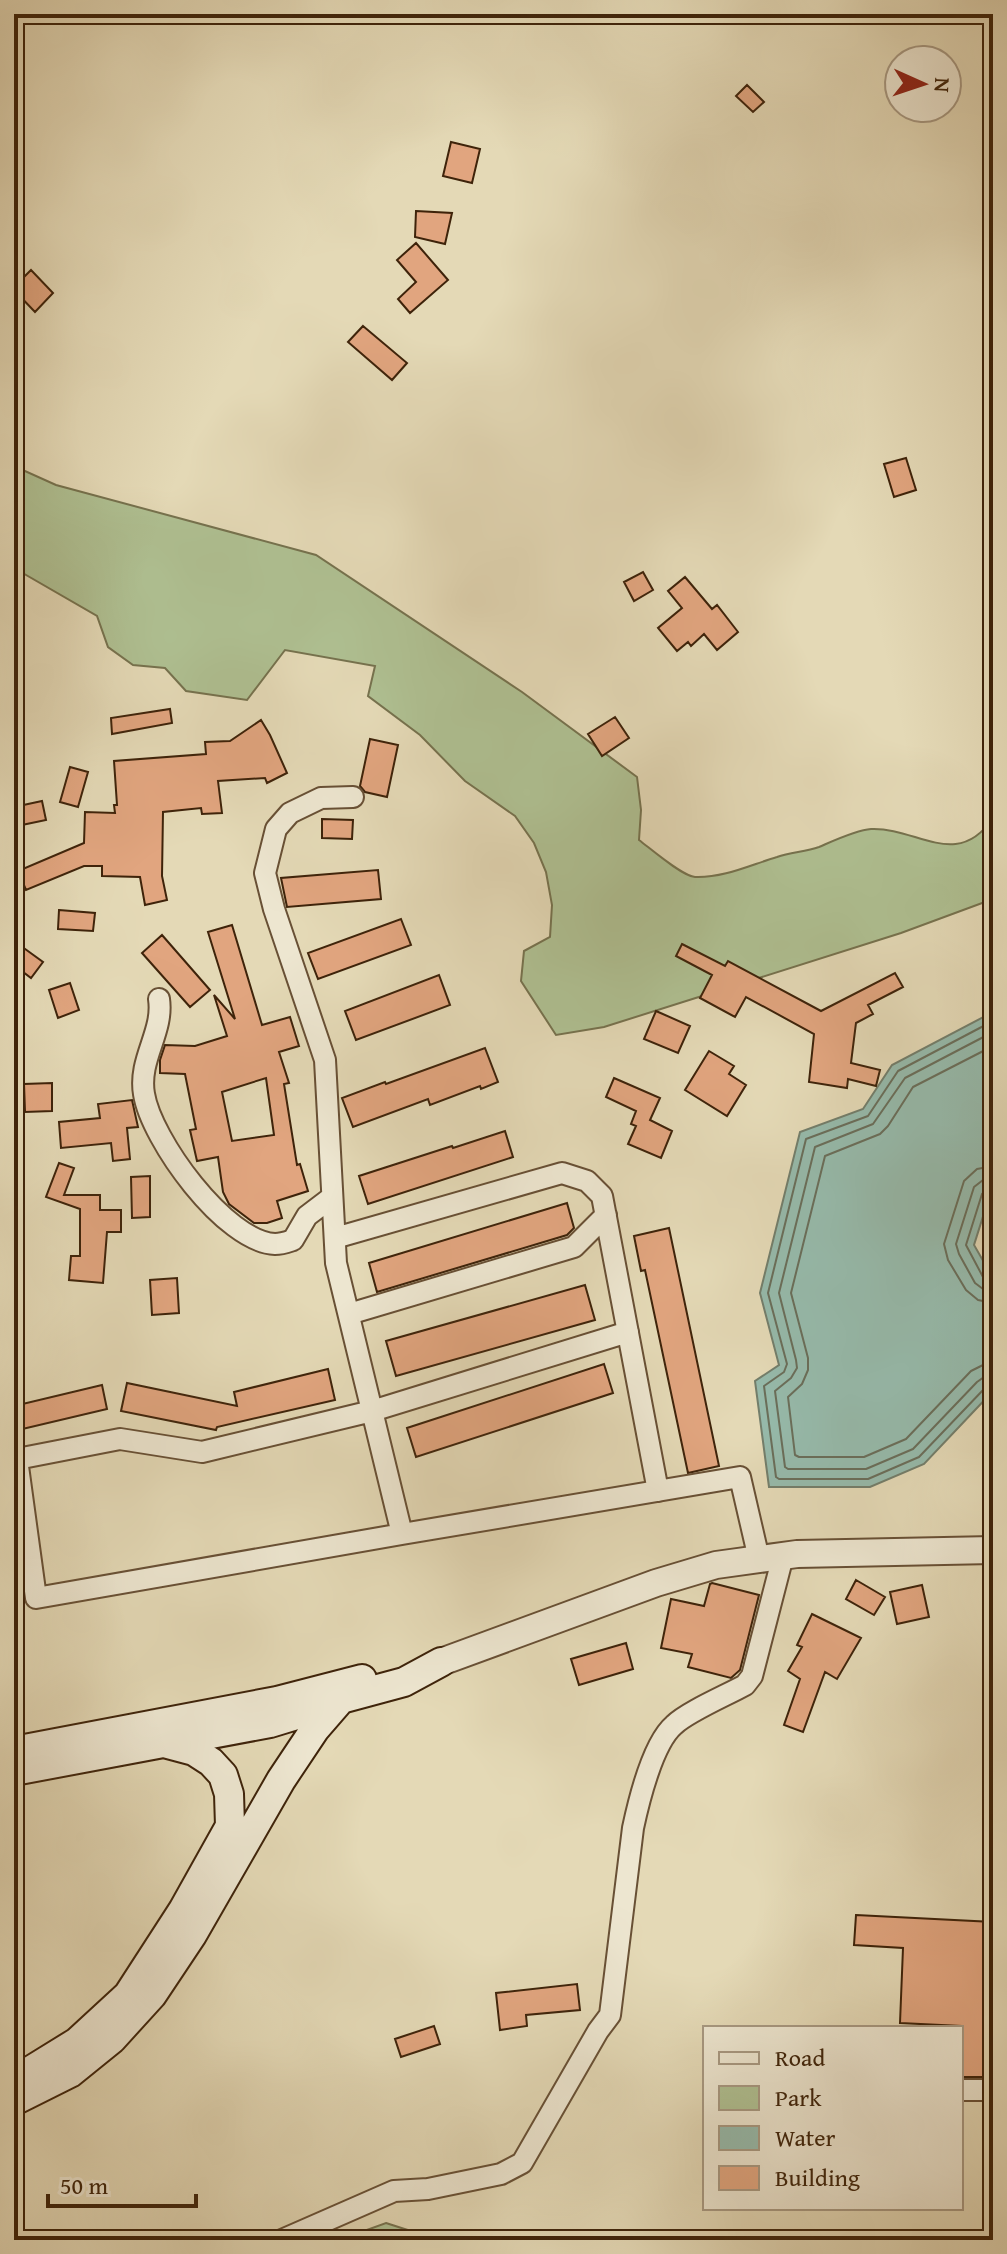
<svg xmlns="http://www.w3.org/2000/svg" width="1007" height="2254" viewBox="0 0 1007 2254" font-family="'Gentium Book Plus',serif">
<rect width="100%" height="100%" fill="#e4d9b6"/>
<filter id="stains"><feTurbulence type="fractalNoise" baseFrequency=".0025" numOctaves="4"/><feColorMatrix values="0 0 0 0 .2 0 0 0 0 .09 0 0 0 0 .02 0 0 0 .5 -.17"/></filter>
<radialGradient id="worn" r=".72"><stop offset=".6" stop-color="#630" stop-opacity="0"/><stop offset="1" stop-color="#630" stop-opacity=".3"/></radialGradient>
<path fill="#afc092" stroke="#76724e" stroke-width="2" d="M 14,470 L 25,471 L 56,485 L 316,555 L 522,692 L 637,777 L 641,810 L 639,840 C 651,849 682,876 695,877 C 724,878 750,865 777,857 C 791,852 805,852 819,847 C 833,841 856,830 871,829 C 917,827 957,871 993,818 L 993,899 L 901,933 L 604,1027 L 556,1035 L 521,981 L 524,951 L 550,937 L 552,905 L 546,872 L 534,843 L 515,816 L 465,781 L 420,735 L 368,696 L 375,666 L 285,650 L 247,700 L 186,691 L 165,668 L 133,665 L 108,647 L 97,616 L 14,568 Z
M 386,2223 L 420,2234 L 427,2240 L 339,2240 Z"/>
<path fill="#96baab" stroke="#737e6b" stroke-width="2" d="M 993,1012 L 993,1185 L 974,1245 L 993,1278 L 993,1391 L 924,1464 L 870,1487 L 769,1487 L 755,1381 L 779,1365 L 760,1293 L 800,1132 L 863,1109 L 892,1065 Z"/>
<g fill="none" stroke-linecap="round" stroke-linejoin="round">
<path stroke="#6a6e5a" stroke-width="2" d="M 993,1021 L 898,1071 L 868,1116 L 806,1139 L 768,1293 L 787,1364 L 784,1372 L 764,1386 L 776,1477 L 779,1479 L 868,1479 L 919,1457 L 984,1389 L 993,1386
M 993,1032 L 905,1078 L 873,1124 L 815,1147 L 779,1293 L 796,1360 L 797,1368 L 791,1378 L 775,1391 L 785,1467 L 788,1469 L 866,1469 L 913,1449 L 977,1382 L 984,1377 L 993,1376
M 993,1046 L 913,1087 L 888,1126 L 880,1134 L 825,1156 L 791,1293 L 808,1358 L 808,1370 L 802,1384 L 788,1397 L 795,1455 L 799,1457 L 864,1457 L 906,1439 L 971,1371 L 983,1365 L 993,1364
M 993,1166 L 977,1169 L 964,1181 L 944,1244 L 948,1260 L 966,1290 L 978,1300 L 993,1303
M 993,1178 L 983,1180 L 974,1187 L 956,1244 L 959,1254 L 975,1283 L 983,1289 L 993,1290
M 993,1188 L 987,1189 L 982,1194 L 966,1245 L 983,1277 L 993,1280"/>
</g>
<path fill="#e1a57f" stroke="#3e230a" stroke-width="2" fill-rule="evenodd" d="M 747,85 L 764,102 L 753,112 L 736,96 Z
M 451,142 L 480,149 L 472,183 L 443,176 Z
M 416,211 L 452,213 L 445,244 L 415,237 Z
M 416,243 L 448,280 L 410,313 L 398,299 L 416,282 L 397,260 Z
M 31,270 L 53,293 L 35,312 L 14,290 L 14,287 Z
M 363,326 L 407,363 L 392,380 L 348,342 Z
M 906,458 L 916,490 L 894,497 L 884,464 Z
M 643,572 L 653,590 L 634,601 L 624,582 Z
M 685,577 L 712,609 L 717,605 L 738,632 L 717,650 L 704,634 L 691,646 L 688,642 L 677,651 L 658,628 L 682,608 L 668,591 Z
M 170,709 L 172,723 L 112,734 L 111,718 Z
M 615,717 L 629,738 L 602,756 L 588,734 Z
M 261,720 L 270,735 L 287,773 L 267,783 L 265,778 L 218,781 L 222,813 L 202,814 L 201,808 L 163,812 L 162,876 L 167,900 L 145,905 L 140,877 L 102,876 L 102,866 L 84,866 L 26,890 L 18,871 L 84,843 L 85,812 L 115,813 L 114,805 L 117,805 L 114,761 L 206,754 L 205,742 L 230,741 Z
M 370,739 L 398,745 L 387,797 L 365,792 L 360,786 Z
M 70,767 L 88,772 L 78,807 L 60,802 Z
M 42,801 L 46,820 L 17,826 L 14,807 Z
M 322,819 L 353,820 L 352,839 L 322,838 Z
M 378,870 L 381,899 L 287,907 L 281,878 Z
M 59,910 L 95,913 L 93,931 L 58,929 Z
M 401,919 L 411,945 L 318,979 L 308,953 Z
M 232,925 L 262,1025 L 290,1017 L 299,1046 L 279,1052 L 289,1083 L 284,1084 L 297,1165 L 300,1164 L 308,1191 L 277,1201 L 282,1218 L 267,1223 L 254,1223 L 229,1204 L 223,1192 L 218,1157 L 197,1161 L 190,1130 L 196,1129 L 185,1074 L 160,1073 L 160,1060 L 165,1045 L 195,1046 L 227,1036 L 214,995 L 235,1019 L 208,932 ZM 266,1078 L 274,1135 L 232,1141 L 222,1092 Z
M 162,935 L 210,990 L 190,1007 L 142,953 Z
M 682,944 L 725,966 L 728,961 L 821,1011 L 895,973 L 903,987 L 868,1005 L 873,1014 L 856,1023 L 851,1063 L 880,1070 L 876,1086 L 848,1079 L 847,1088 L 809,1082 L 814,1034 L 746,997 L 735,1017 L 700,998 L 712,975 L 676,956 Z
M 21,946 L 43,962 L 31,978 L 14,965 L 14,956 Z
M 439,975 L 450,1005 L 356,1040 L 345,1011 Z
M 70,983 L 79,1010 L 58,1018 L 49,990 Z
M 656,1011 L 690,1026 L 678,1053 L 644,1039 Z
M 485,1048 L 498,1082 L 481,1089 L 480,1086 L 430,1105 L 428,1099 L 353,1127 L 342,1098 L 385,1082 L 386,1084 Z
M 709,1051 L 734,1066 L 729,1074 L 746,1085 L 727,1116 L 685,1090 Z
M 614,1078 L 660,1098 L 650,1120 L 672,1131 L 661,1158 L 628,1144 L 636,1126 L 631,1124 L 636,1111 L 606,1097 Z
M 52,1083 L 52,1111 L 25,1112 L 24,1084 Z
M 132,1100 L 138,1127 L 127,1128 L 130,1159 L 113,1161 L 111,1143 L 61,1148 L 59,1122 L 100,1118 L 98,1104 Z
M 505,1131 L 513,1157 L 368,1204 L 359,1176 L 452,1146 L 453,1148 Z
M 59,1163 L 74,1168 L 64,1195 L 100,1195 L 100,1210 L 121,1210 L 121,1232 L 107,1232 L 103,1283 L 69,1280 L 71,1256 L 80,1256 L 80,1209 L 46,1197 Z
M 150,1176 L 150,1217 L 132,1218 L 131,1177 Z
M 567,1203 L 574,1228 L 567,1235 L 377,1292 L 369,1263 Z
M 669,1228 L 719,1466 L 688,1473 L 645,1270 L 641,1271 L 634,1236 Z
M 177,1278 L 179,1313 L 152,1315 L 150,1280 Z
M 585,1285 L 595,1320 L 396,1376 L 386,1341 Z
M 604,1364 L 613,1393 L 416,1457 L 407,1428 Z
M 328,1369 L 335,1400 L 217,1427 L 216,1430 L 121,1411 L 127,1383 L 237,1406 L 234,1392 Z
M 102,1385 L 107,1409 L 14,1431 L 14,1406 Z
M 856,1580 L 885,1597 L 874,1615 L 846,1599 Z
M 712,1583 L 759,1595 L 740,1670 L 731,1678 L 688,1667 L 692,1654 L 661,1648 L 671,1599 L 704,1606 L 710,1584 Z
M 922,1585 L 929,1617 L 897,1624 L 890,1592 Z
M 812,1614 L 861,1638 L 837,1679 L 825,1672 L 803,1732 L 784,1725 L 800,1679 L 788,1671 L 802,1647 L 797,1645 Z
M 626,1643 L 633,1669 L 579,1685 L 571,1659 Z
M 856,1915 L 993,1922 L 993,2077 L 961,2077 L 961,2026 L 900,2023 L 903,1948 L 854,1945 Z
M 577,1984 L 580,2010 L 526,2015 L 527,2026 L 500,2030 L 496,1993 Z
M 434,2026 L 440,2044 L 401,2057 L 395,2039 Z"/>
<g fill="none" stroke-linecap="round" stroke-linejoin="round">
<g stroke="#685035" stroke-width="24">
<path id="minor" d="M 353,797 L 321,798 L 290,813 L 276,829 L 265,873 L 274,909 L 325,1060 L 336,1263 L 402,1534 L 740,1477 L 759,1559
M 159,999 C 164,1032 138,1059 144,1094 C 151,1139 225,1242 275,1244 C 282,1244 287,1242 293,1240 L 307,1216 L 332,1197
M 335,1238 L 562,1173 L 587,1181 L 602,1196 L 658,1491
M 349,1314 L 574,1247 L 606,1215
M 402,1534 L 36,1598 L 17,1459 L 120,1439 L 202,1452 L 372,1411 L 628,1332
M 961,2090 L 993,2090
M 282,2240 L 394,2191 L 428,2189 L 501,2174 L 522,2163 L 598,2031 L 610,2015 L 633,1828 C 639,1800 653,1743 674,1725 C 687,1712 727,1695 745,1685 L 752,1676 L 783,1556"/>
</g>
<g stroke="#685035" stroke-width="30">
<path id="tertiary" d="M 441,1662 L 656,1583 L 716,1565 L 797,1554 L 993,1550"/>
</g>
<g stroke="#3e230a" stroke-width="32">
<path id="secondary" d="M 14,1751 L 277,1701 L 362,1679
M 14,1771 L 270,1723 L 319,1708
M 14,2077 L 30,2071 L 77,2042 L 128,1995 L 183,1910 L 230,1826 L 229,1794 L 223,1775 L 211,1762 L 194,1751 L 164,1743
M 14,2101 L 70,2073 L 112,2039 L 152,1995 L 192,1935 L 281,1780 L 315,1729 L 341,1699 L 404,1682 L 441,1662"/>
</g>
<use href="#minor" stroke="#ede6d0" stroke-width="20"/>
<use href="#tertiary" stroke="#ede6d0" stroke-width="26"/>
<use href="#secondary" stroke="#ede6d0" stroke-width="28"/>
</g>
<rect width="1007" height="2254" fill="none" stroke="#e4d9b6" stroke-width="48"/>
<rect x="16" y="16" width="975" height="2222" fill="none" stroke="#3e230a" stroke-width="4"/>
<rect x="24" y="24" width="959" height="2206" fill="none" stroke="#3e230a" stroke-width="2"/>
<rect x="703" y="2026" width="260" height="184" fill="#ede6d0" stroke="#a79881" stroke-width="2"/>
<rect x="719" y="2052" width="40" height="12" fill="#ede6d0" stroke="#a79881" stroke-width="2"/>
<text x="775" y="2066" font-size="24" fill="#3e230a">Road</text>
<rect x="719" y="2086" width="40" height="24" fill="#afc092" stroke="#a79881" stroke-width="2"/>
<text x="775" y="2106" font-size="24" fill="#3e230a">Park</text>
<rect x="719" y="2126" width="40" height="24" fill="#96baab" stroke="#a79881" stroke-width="2"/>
<text x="775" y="2146" font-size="24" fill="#3e230a">Water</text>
<rect x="719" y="2166" width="40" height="24" fill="#e1a57f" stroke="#a79881" stroke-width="2"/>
<text x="775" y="2186" font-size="24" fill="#3e230a">Building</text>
<g transform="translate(923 84) rotate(93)"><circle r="38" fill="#ede6d0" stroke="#a79881" stroke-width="2"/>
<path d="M0-6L14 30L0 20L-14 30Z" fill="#8f2418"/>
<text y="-12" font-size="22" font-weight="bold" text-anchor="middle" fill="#3e230a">N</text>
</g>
<path d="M48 2194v12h148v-12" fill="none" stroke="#3e230a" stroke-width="4"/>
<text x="60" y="2194" font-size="24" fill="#3e230a" stroke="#ede6d0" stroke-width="6" paint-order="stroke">50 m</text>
<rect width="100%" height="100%" filter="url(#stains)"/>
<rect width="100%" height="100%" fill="url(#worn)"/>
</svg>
